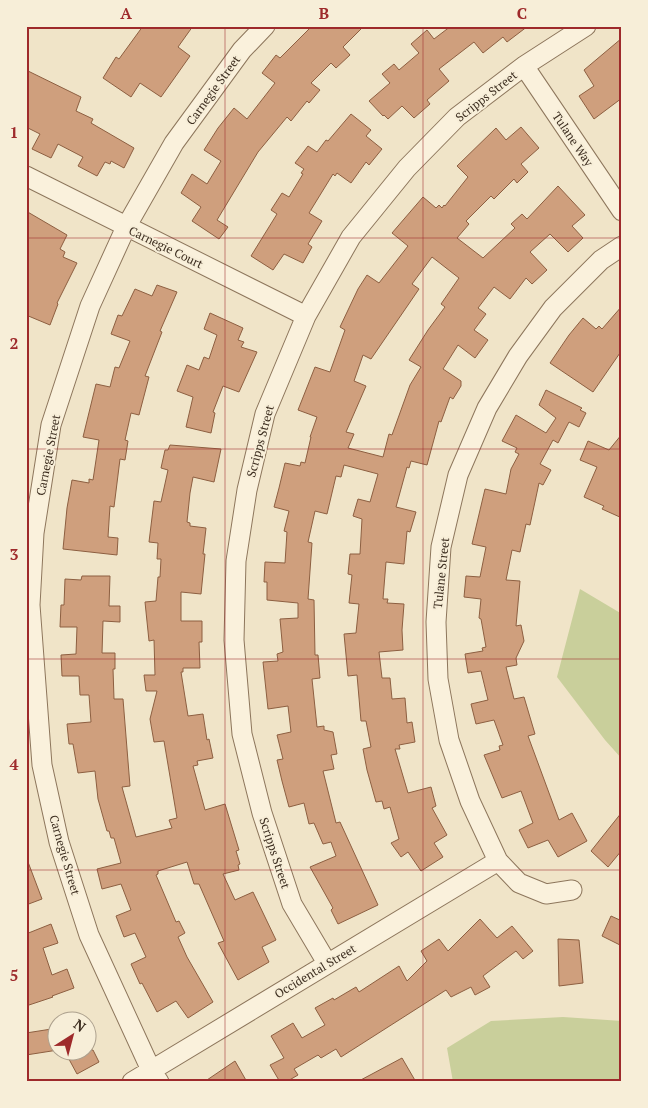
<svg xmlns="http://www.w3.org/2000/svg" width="648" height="1108" viewBox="0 0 648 1108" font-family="'PT Serif',serif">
<rect width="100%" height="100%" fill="#f0e4c8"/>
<path fill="#c9cf9b" d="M 580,589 L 622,614 L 622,759 L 605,740 L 557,677 Z
M 563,1017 L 622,1021 L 622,1082 L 453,1082 L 447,1048 L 491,1021 Z"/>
<path fill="#cf9f7d" stroke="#8d5f41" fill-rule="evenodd" d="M 143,26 L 193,26 L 178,47 L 190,56 L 161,97 L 140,83 L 131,97 L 103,78 L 116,57 L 119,59 Z
M 312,26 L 364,26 L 343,47 L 350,55 L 336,68 L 331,63 L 311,83 L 320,90 L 309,103 L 307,101 L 291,121 L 287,117 L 258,152 L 217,220 L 228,227 L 219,239 L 192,221 L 201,207 L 181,193 L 192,174 L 207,184 L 221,161 L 204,150 L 218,128 L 234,108 L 247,119 L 275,83 L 262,73 L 276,55 L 280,58 Z
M 451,26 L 528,26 L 507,42 L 503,37 L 483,53 L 474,42 L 439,69 L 449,81 L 427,100 L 430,104 L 414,118 L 402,106 L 388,119 L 384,115 L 383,116 L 369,101 L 390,83 L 382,74 L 394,64 L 399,70 L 419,53 L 411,44 L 427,30 L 434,39 Z
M 622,38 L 622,98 L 594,119 L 579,96 L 594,86 L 584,70 Z
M 26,70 L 81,97 L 76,111 L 93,119 L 91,123 L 134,148 L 124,168 L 111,161 L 110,164 L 105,162 L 97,176 L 78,166 L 83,157 L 58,144 L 51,158 L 32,149 L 40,134 L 26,127 Z
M 351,114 L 371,130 L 366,136 L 382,149 L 369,165 L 366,162 L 351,183 L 337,173 L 335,176 L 333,174 L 309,213 L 322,221 L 308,244 L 312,247 L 303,263 L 284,254 L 273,270 L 251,256 L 277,214 L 271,210 L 282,193 L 289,197 L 303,174 L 301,173 L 304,169 L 295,163 L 308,146 L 317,152 L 326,140 L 328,141 Z
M 521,127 L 539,148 L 521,164 L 528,172 L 517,183 L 514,179 L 494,199 L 491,196 L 466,221 L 469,224 L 457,238 L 483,258 L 515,228 L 511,224 L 522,214 L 527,219 L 558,186 L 585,215 L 572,226 L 583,238 L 568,252 L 550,234 L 530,252 L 547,270 L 532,284 L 526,278 L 510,299 L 494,287 L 478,308 L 486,314 L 474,330 L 488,340 L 475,358 L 458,345 L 443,369 L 461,381 L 461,386 L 453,399 L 450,397 L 441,422 L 439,421 L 427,465 L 411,461 L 409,468 L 407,467 L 396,507 L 416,512 L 410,532 L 407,531 L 404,564 L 386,562 L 383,599 L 388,599 L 387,603 L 404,604 L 402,630 L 403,650 L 379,652 L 382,678 L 390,678 L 392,699 L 405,698 L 407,723 L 412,722 L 415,742 L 399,745 L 400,749 L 395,749 L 408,793 L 431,787 L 436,806 L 432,808 L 447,835 L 434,843 L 443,857 L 421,871 L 408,852 L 401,857 L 391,843 L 399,839 L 390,807 L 384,809 L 382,801 L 376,802 L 367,770 L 363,749 L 371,747 L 366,721 L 361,721 L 357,675 L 348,676 L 344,634 L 356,633 L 359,604 L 349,603 L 352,575 L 348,574 L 350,554 L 360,554 L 362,519 L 353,516 L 358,499 L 370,502 L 378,474 L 344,465 L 341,477 L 336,476 L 327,514 L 315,511 L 308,542 L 312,543 L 308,599 L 314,600 L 315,655 L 318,655 L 320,678 L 312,679 L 317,727 L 324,726 L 324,730 L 333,732 L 337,754 L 331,755 L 334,769 L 323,771 L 336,823 L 340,822 L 378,905 L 338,924 L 331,910 L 333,908 L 310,867 L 336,856 L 331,842 L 323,844 L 314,823 L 309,824 L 304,803 L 289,807 L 282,781 L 277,760 L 283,759 L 277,735 L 291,732 L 288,706 L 268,709 L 263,662 L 278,661 L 277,654 L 283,652 L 280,619 L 298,618 L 298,603 L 267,600 L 267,582 L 264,582 L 265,562 L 285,563 L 287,532 L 284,531 L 289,511 L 274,507 L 279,488 L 285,463 L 300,466 L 301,462 L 305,463 L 311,437 L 310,437 L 317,417 L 298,410 L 315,367 L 330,372 L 345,330 L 340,327 L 358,289 L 367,275 L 379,283 L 408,246 L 392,233 L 423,197 L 436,208 L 439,205 L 442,208 L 444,205 L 445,206 L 468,177 L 457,166 L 496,128 L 506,140 ZM 432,257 L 459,278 L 441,304 L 445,307 L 428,330 L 409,360 L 421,367 L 410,385 L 392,435 L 389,434 L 383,457 L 348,448 L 354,434 L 346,432 L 366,386 L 354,381 L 363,355 L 371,359 L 419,289 L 412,284 Z
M 26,211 L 67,235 L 60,249 L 65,252 L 63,257 L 77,263 L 57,303 L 58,304 L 50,325 L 26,315 Z
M 157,285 L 177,292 L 160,331 L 162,332 L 145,376 L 149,377 L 139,415 L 131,413 L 125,440 L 128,441 L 125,460 L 120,459 L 114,507 L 110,506 L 108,537 L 118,538 L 117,555 L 63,549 L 67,508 L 72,480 L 89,483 L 89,479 L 93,480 L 99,440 L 83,437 L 96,384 L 110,387 L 115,367 L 119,368 L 130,341 L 111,334 L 118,315 L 122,316 L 135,289 L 152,296 Z
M 622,306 L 622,350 L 593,392 L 550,363 L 569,335 L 583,318 L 596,329 L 599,326 L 602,329 Z
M 210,313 L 243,328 L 238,340 L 244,342 L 241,347 L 257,352 L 239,392 L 223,386 L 213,412 L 215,413 L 211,433 L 186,427 L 193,397 L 177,391 L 187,365 L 199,370 L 204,357 L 209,359 L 217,335 L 204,329 Z
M 546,390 L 582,408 L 580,410 L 586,413 L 579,427 L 569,422 L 558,443 L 553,440 L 540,464 L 551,470 L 543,485 L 539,483 L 530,525 L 526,524 L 520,552 L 512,550 L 506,580 L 520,581 L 516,626 L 521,625 L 524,641 L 516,658 L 517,665 L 506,667 L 514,699 L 524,697 L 535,734 L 528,736 L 559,820 L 572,813 L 587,841 L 558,857 L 548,840 L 528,848 L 519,830 L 533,823 L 521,791 L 502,798 L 484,755 L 500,750 L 499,746 L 503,745 L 494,720 L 476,724 L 471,704 L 488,700 L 481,671 L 468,673 L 465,654 L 483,651 L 482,648 L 486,647 L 481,619 L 479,618 L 481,599 L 464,597 L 466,576 L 480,577 L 486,547 L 472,544 L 485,489 L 506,494 L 511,469 L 519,454 L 515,452 L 517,448 L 502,441 L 516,415 L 546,433 L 556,418 L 539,405 Z
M 622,434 L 622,518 L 602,509 L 604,506 L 584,497 L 597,467 L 580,460 L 588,441 L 609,450 Z
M 170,445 L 221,449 L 214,482 L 193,477 L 190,493 L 187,522 L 190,523 L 190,526 L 206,528 L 203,554 L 205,554 L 201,594 L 181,592 L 181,621 L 202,621 L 202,642 L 199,642 L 200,668 L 183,668 L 183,672 L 181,672 L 188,716 L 203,714 L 207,740 L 209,739 L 213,758 L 197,761 L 198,765 L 193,766 L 205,810 L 225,804 L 239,850 L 236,851 L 240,864 L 238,865 L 239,870 L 223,874 L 235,900 L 253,892 L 276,940 L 262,947 L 269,962 L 238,980 L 218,943 L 224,941 L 199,884 L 194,884 L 187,862 L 158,871 L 158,874 L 156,875 L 176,922 L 179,921 L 185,933 L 178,937 L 187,957 L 213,1002 L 188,1018 L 176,1001 L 157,1012 L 142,983 L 140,984 L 131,964 L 146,957 L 135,933 L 124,937 L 116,916 L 131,910 L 121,884 L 102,889 L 97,869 L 121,863 L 114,838 L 111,838 L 109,831 L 107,831 L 98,799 L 95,771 L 78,773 L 73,744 L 69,744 L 67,724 L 91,722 L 89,695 L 80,695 L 79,676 L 62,676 L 61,655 L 76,654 L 77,627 L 60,627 L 61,605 L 64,605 L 65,579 L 81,580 L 82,576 L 110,576 L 109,606 L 120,606 L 120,622 L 103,621 L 102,653 L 115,653 L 115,669 L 113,669 L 114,699 L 123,699 L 130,786 L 122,787 L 136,837 L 172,828 L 169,820 L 177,818 L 164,741 L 154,742 L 150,719 L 157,691 L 146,691 L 144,675 L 155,675 L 154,640 L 149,641 L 145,602 L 156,601 L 158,577 L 160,577 L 161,559 L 157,559 L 158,543 L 149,542 L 154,501 L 161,502 L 168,470 L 161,468 L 165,450 L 168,450 Z
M 622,812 L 622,850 L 608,867 L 591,851 Z
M 26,862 L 28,862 L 42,899 L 26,905 Z
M 611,916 L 622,921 L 622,946 L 602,936 Z
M 480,919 L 497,938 L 512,926 L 533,951 L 523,959 L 516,951 L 483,976 L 490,987 L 475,995 L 471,987 L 451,997 L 446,990 L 341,1057 L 336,1049 L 321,1058 L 318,1055 L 294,1069 L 298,1075 L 286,1082 L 280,1082 L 270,1065 L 284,1058 L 271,1036 L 293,1023 L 302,1038 L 325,1025 L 315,1008 L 333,998 L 334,1000 L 356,987 L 359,992 L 399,966 L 407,981 L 427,961 L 421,951 L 439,939 L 448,951 Z
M 51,924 L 58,943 L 43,948 L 52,975 L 67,969 L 74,988 L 52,996 L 53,997 L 26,1006 L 26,934 Z
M 558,939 L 579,940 L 583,983 L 559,986 Z
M 58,1028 L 58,1050 L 26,1055 L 26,1033 Z
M 64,1050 L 93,1050 L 99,1062 L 77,1074 Z
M 402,1058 L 416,1082 L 357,1082 Z
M 235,1061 L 247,1082 L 204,1082 Z"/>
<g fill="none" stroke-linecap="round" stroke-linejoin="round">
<g stroke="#8d765c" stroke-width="21">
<path id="minor" d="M 524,66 L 622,211
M 26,176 L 306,316
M 572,890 L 546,894 L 519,883 L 498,861 L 470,801 L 449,740 L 438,679 L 436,622 L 441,547 L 458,475 L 487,408 L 518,356 L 553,308 L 601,260 L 622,246
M 327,963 L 292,904 L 262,813 L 242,734 L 234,640 L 236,561 L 247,490 L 265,414 L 306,316 L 351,237 L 407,168 L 457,117 L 524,66 L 586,26
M 132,1082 L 498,861
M 159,1082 L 151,1070 L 89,935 L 59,842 L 42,765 L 30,605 L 34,533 L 51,425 L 90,306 L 126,227 L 174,143 L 242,50 L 265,26"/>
</g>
<use href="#minor" stroke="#faf1dc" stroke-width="19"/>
</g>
<path fill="none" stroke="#9e2a2b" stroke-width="1" stroke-opacity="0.55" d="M 225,26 L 225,1082M 423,26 L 423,1082M 26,238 L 622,238M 26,449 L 622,449M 26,659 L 622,659M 26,870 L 622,870"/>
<g text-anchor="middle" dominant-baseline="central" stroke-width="4" stroke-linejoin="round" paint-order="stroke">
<g font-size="12" fill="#3d2e20" stroke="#f7eed8">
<text transform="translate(213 90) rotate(-54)">Carnegie Street</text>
<text transform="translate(486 96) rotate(-38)">Scripps Street</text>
<text transform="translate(573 139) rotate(56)">Tulane Way</text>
<text transform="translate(166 247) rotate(26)">Carnegie Court</text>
<text transform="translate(260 441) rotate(-75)">Scripps Street</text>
<text transform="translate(48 455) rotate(-79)">Carnegie Street</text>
<text transform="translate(441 573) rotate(-84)">Tulane Street</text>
<text transform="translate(275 853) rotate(72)">Scripps Street</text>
<text transform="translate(65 855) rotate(74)">Carnegie Street</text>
<text transform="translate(315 971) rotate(-31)">Occidental Street</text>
</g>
</g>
<rect width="648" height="1108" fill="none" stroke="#f7eed8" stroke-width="55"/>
<g transform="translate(72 1036) rotate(36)"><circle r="24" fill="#f7eed8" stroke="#ada18e"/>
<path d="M0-4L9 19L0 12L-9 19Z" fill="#9e2a2b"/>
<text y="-8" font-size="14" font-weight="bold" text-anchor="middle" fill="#3d2e20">N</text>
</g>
<rect x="28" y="28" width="592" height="1052" fill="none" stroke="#9e2a2b" stroke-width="2"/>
<g font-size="16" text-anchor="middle" font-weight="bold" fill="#9e2a2b">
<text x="126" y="19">A</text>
<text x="324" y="19">B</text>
<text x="522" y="19">C</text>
<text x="14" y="138">1</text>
<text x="14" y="349">2</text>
<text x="14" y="560">3</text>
<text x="14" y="770">4</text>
<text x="14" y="981">5</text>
</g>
</svg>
